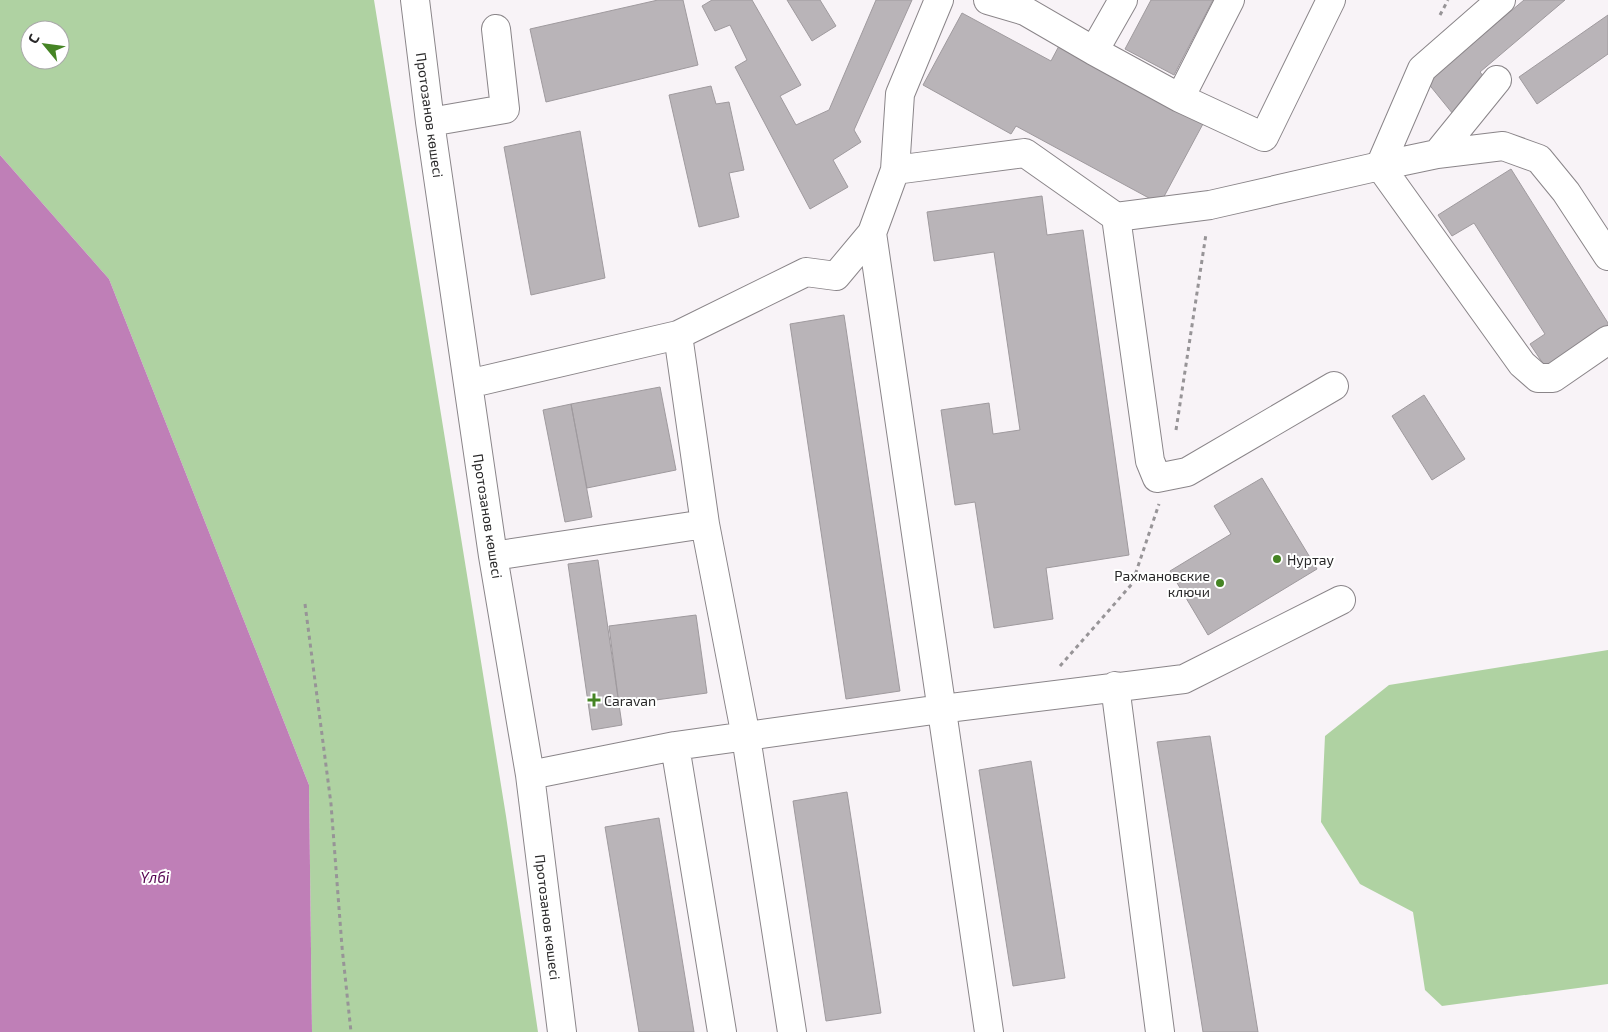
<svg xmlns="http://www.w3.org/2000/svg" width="1608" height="1032" viewBox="0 0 1608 1032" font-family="'Exo 2',sans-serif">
<rect width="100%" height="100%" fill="#f8f3f7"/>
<path fill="#afd2a2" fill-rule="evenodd" d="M 0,0 L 374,0 L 506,816 L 538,1032 L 312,1032 L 309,785 L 109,279 L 0,155 ZM 30,30 L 60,30 L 60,60 L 30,60 Z
M 1608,650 L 1608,984 L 1442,1006 L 1425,990 L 1413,912 L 1360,884 L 1321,822 L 1325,736 L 1389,685 Z"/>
<path fill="#bf7fb7" d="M 0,155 L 109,279 L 309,785 L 312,1032 L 0,1032 Z"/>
<path fill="#b9b4b8" stroke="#9f9a9e" d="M 658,0 L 683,0 L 698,65 L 546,102 L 530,29 Z
M 712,0 L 752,0 L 801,85 L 780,96 L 796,125 L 829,110 L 876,0 L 912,0 L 854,130 L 861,142 L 833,160 L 848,187 L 810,209 L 735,67 L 747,60 L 730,25 L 715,31 L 702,6 Z
M 787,0 L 820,0 L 836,26 L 812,41 Z
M 1151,0 L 1213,0 L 1174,75 L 1125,49 Z
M 1524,0 L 1565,0 L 1480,72 L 1489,83 L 1453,114 L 1427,82 Z
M 962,13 L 1051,61 L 1060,44 L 1204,122 L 1160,204 L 1016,126 L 1011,134 L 923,85 Z
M 1608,15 L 1608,54 L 1537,104 L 1519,77 Z
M 711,86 L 716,104 L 729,102 L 744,170 L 729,173 L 739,217 L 699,227 L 669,95 Z
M 580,131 L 605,278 L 531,295 L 504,147 Z
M 1511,169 L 1608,323 L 1608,329 L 1546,368 L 1530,344 L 1545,334 L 1474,223 L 1452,236 L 1438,215 Z
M 1042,196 L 1047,235 L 1083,230 L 1129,555 L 1046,568 L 1053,619 L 994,628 L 975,502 L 955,505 L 941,410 L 989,403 L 993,434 L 1020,430 L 994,252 L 934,261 L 927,212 Z
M 844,315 L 900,691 L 846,699 L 790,324 Z
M 660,387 L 676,470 L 587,488 L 571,404 Z
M 1424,395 L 1465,459 L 1432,480 L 1392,416 Z
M 571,404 L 592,517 L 565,522 L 543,410 Z
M 1262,478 L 1317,569 L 1208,635 L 1170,571 L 1231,534 L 1214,506 Z
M 598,560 L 622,725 L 592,730 L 568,564 Z
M 696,615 L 707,693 L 619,705 L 609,626 Z
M 1210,736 L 1258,1032 L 1203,1032 L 1157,742 Z
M 1031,761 L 1065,978 L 1013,986 L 979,770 Z
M 847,792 L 881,1013 L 826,1021 L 793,801 Z
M 659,818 L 694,1032 L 639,1032 L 605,827 Z"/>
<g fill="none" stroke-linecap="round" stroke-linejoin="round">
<g stroke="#8a8589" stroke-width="30">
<path id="minor" d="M 415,0 L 430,122 L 493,556 L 530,775 L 562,1032
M 988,0 L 1025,11 L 1094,51 L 1123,0
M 1094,51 L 1180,98 L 1264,137 L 1331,0
M 1497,80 L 1437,154 L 1380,166 L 1522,364 L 1538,378 L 1553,378 L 1608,340
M 1180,98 L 1230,0
M 430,122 L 505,109 L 496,29
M 1437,154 L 1503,146 L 1539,159 L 1566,192 L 1608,256
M 895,170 L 1025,153 L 1116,217 L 1210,205 L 1380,166 L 1422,69 L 1501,0
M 1116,217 L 1150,461 L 1157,478 L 1187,472 L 1334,386
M 872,233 L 989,1032
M 678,335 L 705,524 L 746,737 L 792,1032
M 468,384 L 678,335 L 806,272 L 836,276 L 872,233 L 895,170 L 900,94 L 939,0
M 493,556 L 705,524
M 1115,686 L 1160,1032
M 675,746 L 722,1032
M 530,775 L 675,746 L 941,709 L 1184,679 L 1341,600"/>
</g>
<path stroke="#979497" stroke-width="3" stroke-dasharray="4 4" stroke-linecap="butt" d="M 1440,15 L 1448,0
M 1176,430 L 1206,234
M 305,604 L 331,804 L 342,947 L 351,1032
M 1060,666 L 1132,584 L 1159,504"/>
<use href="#minor" stroke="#fff" stroke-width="28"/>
</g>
<g fill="#458424" stroke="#fff" stroke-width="2">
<circle cx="1277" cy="559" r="5"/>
<circle cx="1220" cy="583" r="5"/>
<path d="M591.5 692.5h5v5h5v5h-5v5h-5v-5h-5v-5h5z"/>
</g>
<g text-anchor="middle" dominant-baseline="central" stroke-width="4" stroke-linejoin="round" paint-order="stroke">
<g font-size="14" fill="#292829" stroke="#fff">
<text transform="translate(430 115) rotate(82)">Протозанов көшесі</text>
<text transform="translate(488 516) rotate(81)">Протозанов көшесі</text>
<text transform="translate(548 917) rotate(83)">Протозанов көшесі</text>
</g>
<g font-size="14" fill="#292829" stroke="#fff" text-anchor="start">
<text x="1287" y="559">Нуртау</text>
<text x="1210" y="575" text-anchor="end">Рахмановские<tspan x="1210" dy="16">ключи</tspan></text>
<text x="604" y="700">Caravan</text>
</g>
<g font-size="15" font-style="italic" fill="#560451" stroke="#fff">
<text x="155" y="877">Үлбі</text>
</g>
</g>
<g transform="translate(45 45) rotate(299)"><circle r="24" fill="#ffffff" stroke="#a9a9a9"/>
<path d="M0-4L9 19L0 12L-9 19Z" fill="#458424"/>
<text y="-8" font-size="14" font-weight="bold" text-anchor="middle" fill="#292829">С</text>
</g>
</svg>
